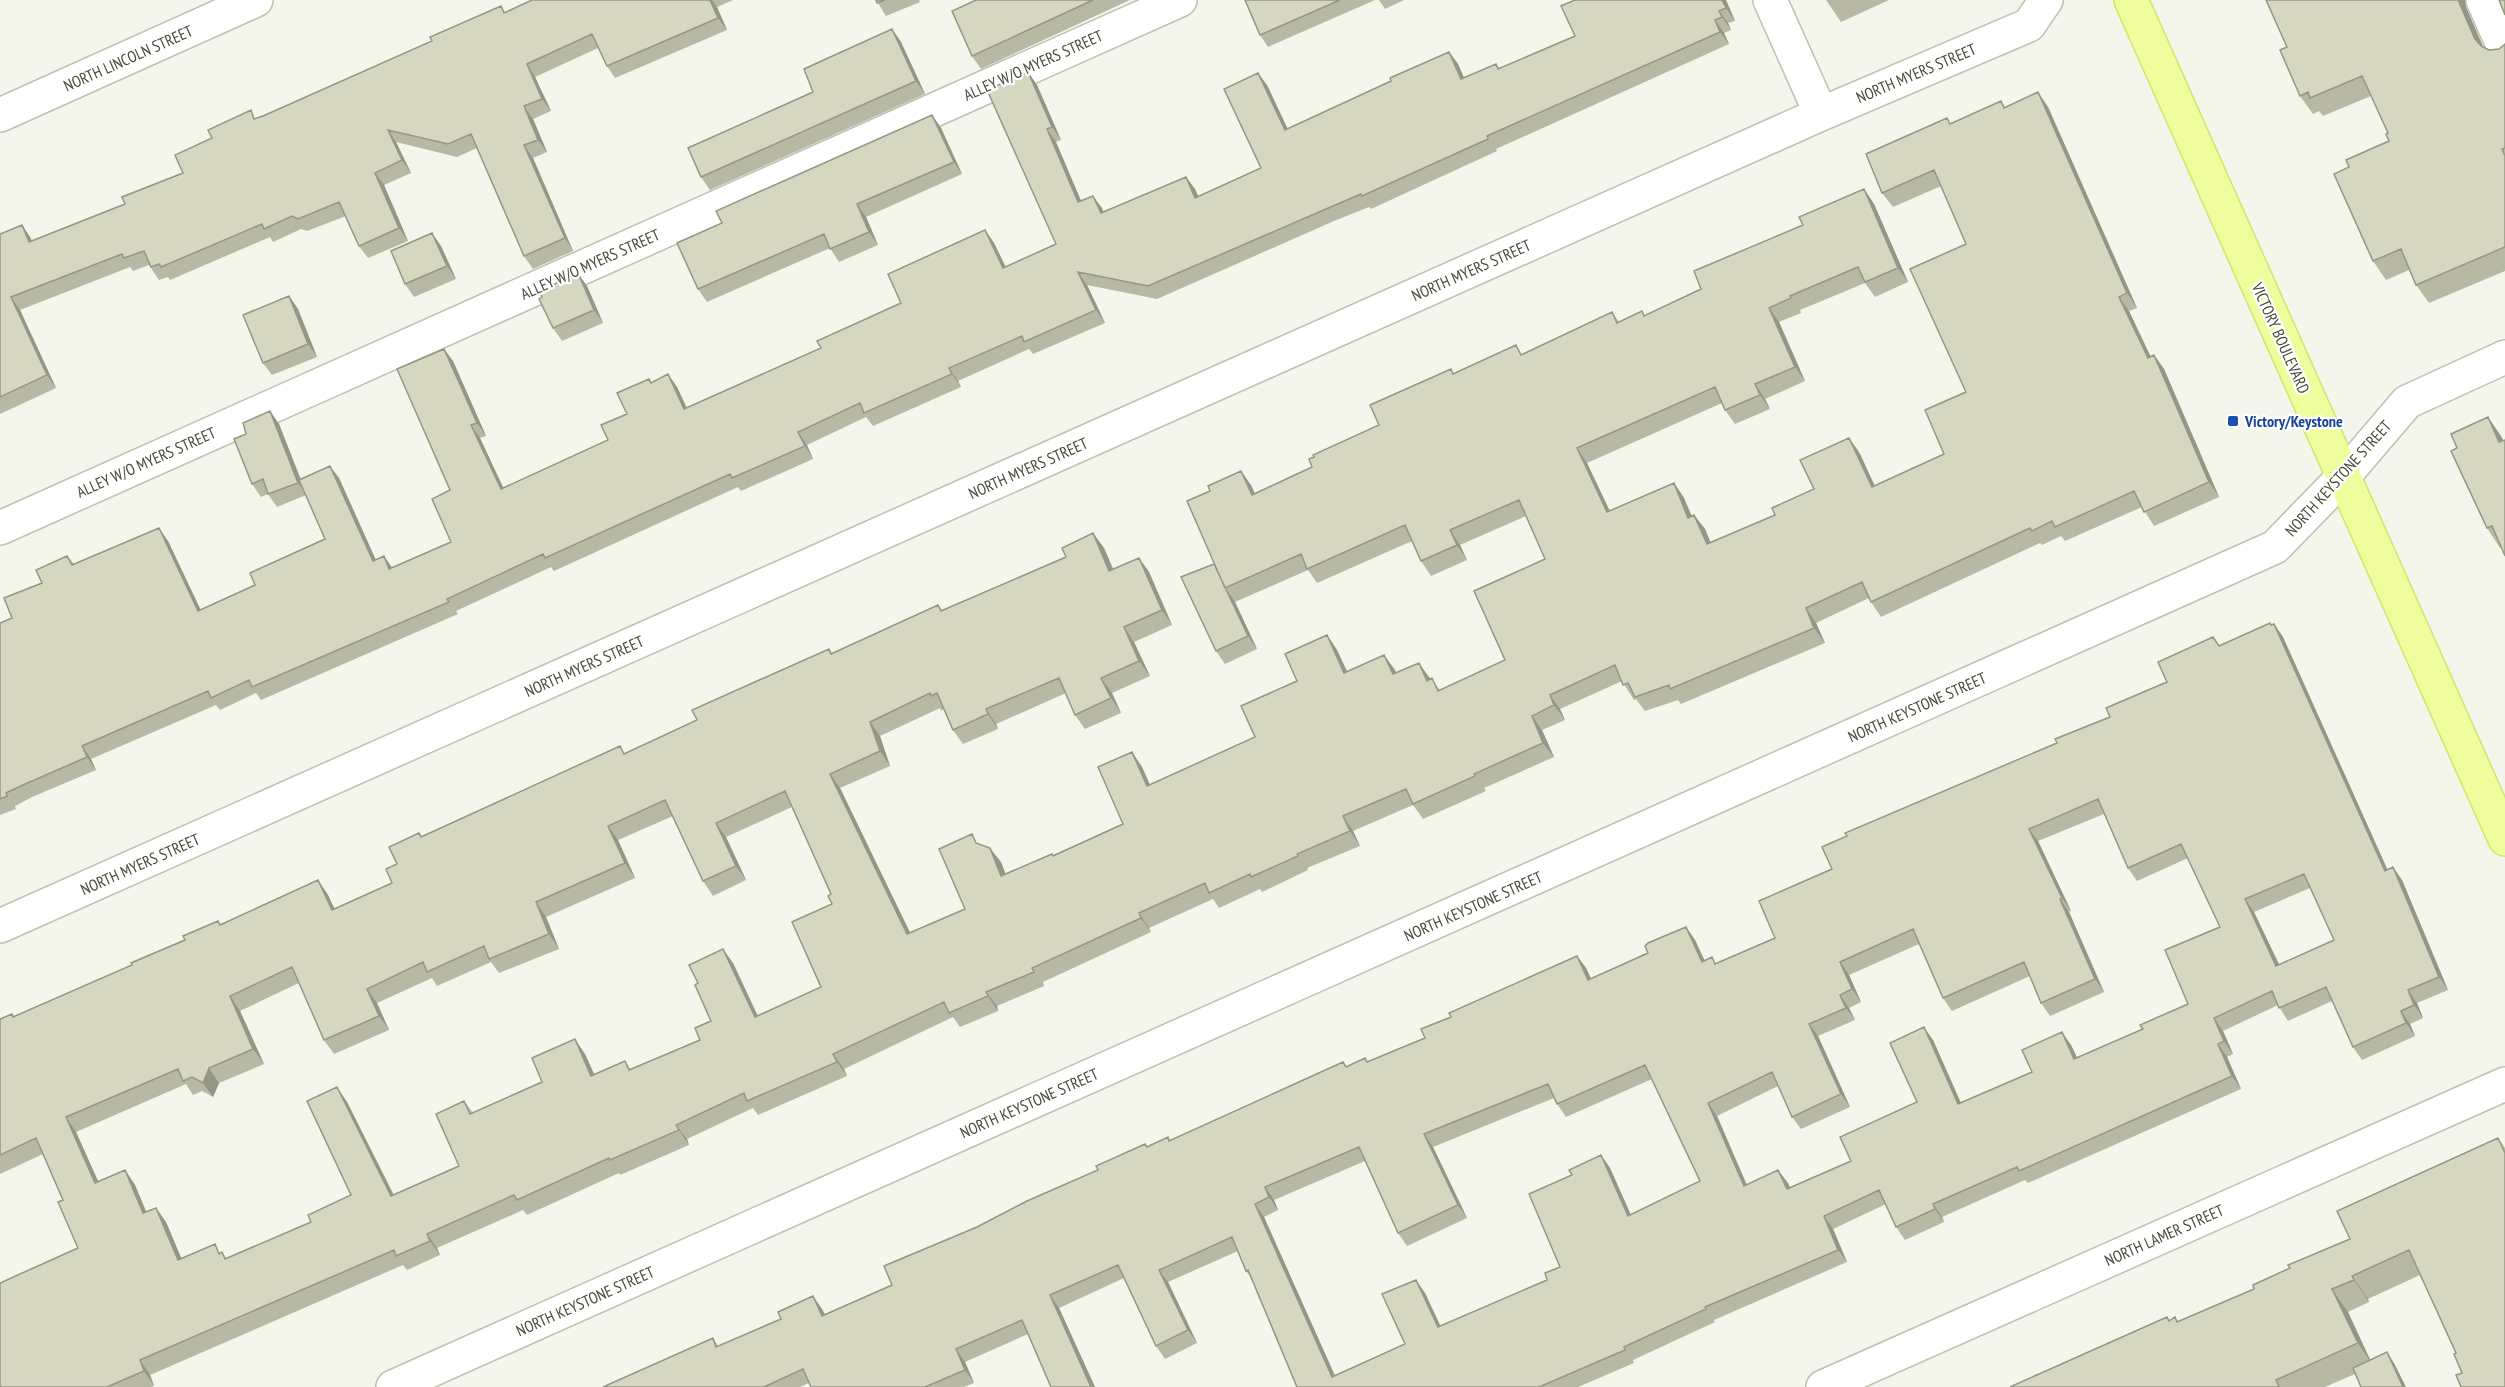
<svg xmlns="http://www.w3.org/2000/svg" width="2505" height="1387" viewBox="0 0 2505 1387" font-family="'PT Sans Narrow',sans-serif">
<rect width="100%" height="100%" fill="#f4f5eb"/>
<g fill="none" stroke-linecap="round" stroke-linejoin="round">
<g stroke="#bfc1ad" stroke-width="36">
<path id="minor" d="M 1770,0 L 1821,114
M 2483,0 L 2505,50
M 0,115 L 256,0
M 0,528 L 1180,0
M 0,926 L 1821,114 L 2029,25 L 2046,0
M 393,1387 L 2275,547 L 2343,477 L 2407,402 L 2505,357
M 1823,1387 L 2505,1084"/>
</g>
<g stroke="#d4e46a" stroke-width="36">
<path id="major" d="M 2131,0 L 2505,839"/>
</g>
<use href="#minor" stroke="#fff" stroke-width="33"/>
<use href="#major" stroke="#effd9c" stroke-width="33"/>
</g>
<path fill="#b8b9a5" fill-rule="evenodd" d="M 532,0 L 733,0 L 717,7 L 727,30 L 615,78 L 607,66 L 598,48 L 535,77 L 551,111 L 533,119 L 547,152 L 533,158 L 573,251 L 533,269 L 524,256 L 477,148 L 457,157 L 396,142 L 411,173 L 384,185 L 408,241 L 368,258 L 359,246 L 346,216 L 307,231 L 301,229 L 273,242 L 270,237 L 170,280 L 168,277 L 159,280 L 149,265 L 133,271 L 130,267 L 20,310 L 56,388 L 0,414 L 0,234 L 22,225 L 32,241 L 125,204 L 183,173 L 256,118 L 263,116 L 432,41 L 501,6 L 505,12 Z
M 876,0 L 919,0 L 920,2 L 886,16 Z
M 976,0 L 1130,0 L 981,69 L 972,56 Z
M 1245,0 L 1375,0 L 1268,47 L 1260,35 Z
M 1379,0 L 1404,0 L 1385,9 Z
M 1726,0 L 1735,21 L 1728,23 L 1731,30 L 1724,33 L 1729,44 L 1496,149 L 1497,151 L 1371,209 L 1369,207 L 1334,221 L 1157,299 L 1087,285 L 1105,323 L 1033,354 L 1029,349 L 958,381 L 961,387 L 873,426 L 866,417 L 807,445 L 813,459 L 741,491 L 738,487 L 554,571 L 551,567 L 456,611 L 458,614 L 261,700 L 256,693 L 220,710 L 216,705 L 91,759 L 96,770 L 32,797 L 15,806 L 16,809 L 0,815 L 0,623 L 12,618 L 42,583 L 67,556 L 74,564 L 168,541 L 200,610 L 255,585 L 325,539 L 306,495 L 277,507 L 268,494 L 261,497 L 252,484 L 246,434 L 270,411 L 279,424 L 300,479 L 339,478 L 376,560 L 392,568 L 451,542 L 444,349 L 453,361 L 486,436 L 480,438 L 503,488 L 608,440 L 627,414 L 649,379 L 651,382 L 677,387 L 687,408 L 821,348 L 901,303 L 985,230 L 994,243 L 1006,267 L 1056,244 L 1028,72 L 1037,85 L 1061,140 L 1056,142 L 1081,201 L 1102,208 L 1103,212 L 1186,177 L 1195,189 L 1198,196 L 1261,168 L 1267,85 L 1288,129 L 1391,81 L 1449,52 L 1458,64 L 1464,78 L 1496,64 L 1499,68 Z
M 1826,0 L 1889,0 L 1841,22 Z
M 2466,7 L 2483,47 L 2489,50 L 2499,49 L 2505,44 L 2505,271 L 2429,303 L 2416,285 L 2409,270 L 2386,280 L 2373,261 L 2349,167 L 2389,141 L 2388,133 L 2371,96 L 2323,116 L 2319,111 L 2313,114 L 2300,96 L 2287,47 Z
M 892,29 L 901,42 L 925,94 L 710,190 L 701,177 L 813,92 Z
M 2001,101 L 2005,107 L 2048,107 L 2137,308 L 2129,311 L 2150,356 L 2154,355 L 2164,369 L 2219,497 L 2154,526 L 2142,507 L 2065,541 L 2061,536 L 2042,545 L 2040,543 L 1881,617 L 1871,602 L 1869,598 L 1816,623 L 1825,643 L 1681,704 L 1678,700 L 1645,711 L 1636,699 L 1634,700 L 1622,681 L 1560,709 L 1565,720 L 1542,730 L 1554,757 L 1484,788 L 1486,791 L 1423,819 L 1413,805 L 1353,831 L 1360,846 L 1307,868 L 1308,870 L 1262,892 L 1260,889 L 1219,908 L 1213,899 L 1149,928 L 1151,932 L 1043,982 L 1044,986 L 997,1006 L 998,1011 L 960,1027 L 953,1017 L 844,1069 L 847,1076 L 758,1115 L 753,1108 L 687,1139 L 689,1145 L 620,1175 L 619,1173 L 527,1215 L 523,1210 L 437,1248 L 440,1255 L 407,1270 L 403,1265 L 150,1375 L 154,1386 L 151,1387 L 0,1387 L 78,1248 L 63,1200 L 43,1154 L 0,1174 L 0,1019 L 12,1014 L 14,1017 L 132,965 L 185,940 L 221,925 L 318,880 L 328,895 L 334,909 L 392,883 L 397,864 L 419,833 L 422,836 L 625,753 L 697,720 L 829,649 L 832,653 L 938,605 L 942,610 L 1066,557 L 1093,533 L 1104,548 L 1113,569 L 1139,558 L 1149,572 L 1172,625 L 1134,642 L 1150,676 L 1112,693 L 1121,713 L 1085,729 L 1075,715 L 1066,693 L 996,724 L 998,729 L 963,744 L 953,730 L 944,709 L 941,711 L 940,708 L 880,736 L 890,766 L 840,788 L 910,933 L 965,909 L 979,844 L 1001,862 L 1005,874 L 1053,855 L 1123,824 L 1132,752 L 1142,767 L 1150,785 L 1255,737 L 1297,681 L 1327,635 L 1337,650 L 1347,671 L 1384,655 L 1396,673 L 1429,677 L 1440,690 L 1505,660 L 1545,559 L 1526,516 L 1460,545 L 1467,560 L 1431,576 L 1421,561 L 1412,541 L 1317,583 L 1308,570 L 1235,602 L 1257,649 L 1225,664 L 1216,651 L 1214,564 L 1251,485 L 1255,494 L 1312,467 L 1379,425 L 1454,373 L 1522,354 L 1612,312 L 1619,322 L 1645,316 L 1701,289 L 1803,225 L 1864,189 L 1874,204 L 1908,282 L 1875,297 L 1865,283 L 1800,310 L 1801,313 L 1779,322 L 1805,381 L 1765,399 L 1770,409 L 1735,424 L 1725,410 L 1722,403 L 1587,463 L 1609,511 L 1674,483 L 1684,498 L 1692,516 L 1694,515 L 1705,529 L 1711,543 L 1775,515 L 1814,489 L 1859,452 L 1875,486 L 1944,454 L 1966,392 L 1966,244 L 1941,186 L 1893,207 L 1882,193 L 1951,124 ZM 792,807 L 831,894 L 832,904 L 821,987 L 758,1016 L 733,963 L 711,1021 L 700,1040 L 631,1070 L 625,1061 L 594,1074 L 585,1054 L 542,1082 L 473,1113 L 464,1101 L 459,1166 L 394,1195 L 347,1102 L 351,1195 L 311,1222 L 227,1259 L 222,1252 L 181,1258 L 166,1222 L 146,1212 L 135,1185 L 125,1170 L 98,1181 L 76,1132 L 186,1084 L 193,1095 L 202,1091 L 213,1097 L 219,1083 L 264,1064 L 240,1011 L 299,983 L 324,1040 L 334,1054 L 389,1030 L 377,1003 L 432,978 L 437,986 L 491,962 L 499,973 L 559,949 L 546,917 L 635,878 L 618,840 L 673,816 L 703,881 L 713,896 L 746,880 L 726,837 Z
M 932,115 L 941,128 L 962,174 L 866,217 L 878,245 L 839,262 L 830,248 L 707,302 L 698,289 L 722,223 Z
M 441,246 L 456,279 L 414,297 L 405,284 Z
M 587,286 L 603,323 L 562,341 L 553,328 Z
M 289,296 L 298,309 L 317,357 L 272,375 L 263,363 Z
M 2501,436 L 2503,440 L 2501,547 L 2500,548 L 2487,528 Z
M 2274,624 L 2283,637 L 2387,870 L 2402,880 L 2448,990 L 2417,1003 L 2423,1018 L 2410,1024 L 2415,1036 L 2362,1060 L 2353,1047 L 2332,1001 L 2288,1021 L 2278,1005 L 2223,1031 L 2233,1054 L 2227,1057 L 2241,1089 L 2028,1183 L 2025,1180 L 1942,1217 L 1944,1222 L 1905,1240 L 1896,1227 L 1886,1204 L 1833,1229 L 1847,1262 L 1714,1320 L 1715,1322 L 1633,1360 L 1634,1363 L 1578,1387 L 1297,1387 L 1252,1279 L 1246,1271 L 1238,1251 L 1168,1282 L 1197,1343 L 1165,1359 L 1156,1346 L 1124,1278 L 1059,1308 L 1095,1387 L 1051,1387 L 1028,1334 L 965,1362 L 974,1383 L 964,1387 L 811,1387 L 809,1383 L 800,1387 L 603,1387 L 713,1338 L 718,1346 L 822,1309 L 825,1314 L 892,1285 L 977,1227 L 1168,1137 L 1170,1141 L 1347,1067 L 1367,1062 L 1425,1038 L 1451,1017 L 1577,956 L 1586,968 L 1591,979 L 1648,953 L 1686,927 L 1695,940 L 1705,961 L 1717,964 L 1775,938 L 1832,869 L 2057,743 L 2110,717 L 2167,682 L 2219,646 ZM 2104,814 L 2128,868 L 2137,881 L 2188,858 L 2220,927 L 2188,1004 L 2143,1029 L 2077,1058 L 2071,1045 L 2032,1072 L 1961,1103 L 1933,1040 L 1917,1102 L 1851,1161 L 1790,1188 L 1788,1183 L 1746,1184 L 1717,1116 L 1778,1086 L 1792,1117 L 1801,1129 L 1850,1107 L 1818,1036 L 1855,1020 L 1849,1008 L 1861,1002 L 1849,975 L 1919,944 L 1943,998 L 1952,1011 L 2030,976 L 2041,1003 L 2050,1016 L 2104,992 L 2069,912 L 2071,911 L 2038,841 ZM 2310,888 L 2334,940 L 2279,965 L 2254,912 ZM 1652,1079 L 1700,1181 L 1631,1215 L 1610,1168 L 1601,1155 L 1572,1175 L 1560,1267 L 1547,1280 L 1440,1326 L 1425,1293 L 1405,1344 L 1335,1376 L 1264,1217 L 1278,1210 L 1274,1200 L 1365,1161 L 1398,1233 L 1407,1246 L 1467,1218 L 1433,1147 L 1554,1098 L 1557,1104 L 1566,1117 Z
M 2498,1138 L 2505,1148 L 2505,1387 L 2462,1373 L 2456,1353 L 2420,1275 L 2368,1299 L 2369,1302 L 2348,1312 L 2370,1360 L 2387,1352 L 2395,1365 L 2355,1374 L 2325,1387 L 2010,1387 L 2167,1317 L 2169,1320 L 2175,1317 L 2178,1322 L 2254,1289 L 2290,1268 L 2350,1239 Z"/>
<path fill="#969686" d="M 710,0 L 712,0 L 717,7 L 727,30 L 718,18 Z
M 1722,0 L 1726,0 L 1735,21 L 1726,8 Z
M 2458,0 L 2465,0 L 2466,7 L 2488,58 L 2475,39 Z
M 1719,11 L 1728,23 L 1731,30 L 1722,17 Z
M 1715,20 L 1724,33 L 1729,44 L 1720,32 Z
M 892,29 L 901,42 L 925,94 L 916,81 Z
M 1449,52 L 1458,64 L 1470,91 L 1461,79 Z
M 527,64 L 535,77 L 551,111 L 542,99 Z
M 1028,72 L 1037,85 L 1061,140 L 1052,127 Z
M 1258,73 L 1267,85 L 1294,143 L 1285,130 Z
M 2038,92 L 2048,107 L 2137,308 L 2127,293 Z
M 524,106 L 533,119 L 547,152 L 538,140 Z
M 932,115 L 941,128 L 962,174 L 954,162 Z
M 1047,129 L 1056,142 L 1087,215 L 1078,202 Z
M 388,130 L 396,142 L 411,173 L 402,160 Z
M 524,145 L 533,158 L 573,251 L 565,238 Z
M 375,173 L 384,185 L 408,241 L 399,228 Z
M 1186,177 L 1195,189 L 1204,210 L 1195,198 Z
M 1864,189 L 1874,204 L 1908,282 L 1898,268 Z
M 1093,196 L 1102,208 L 1109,226 L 1101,213 Z
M 857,204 L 866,217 L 878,245 L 869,232 Z
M 22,225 L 30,237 L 38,254 L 29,242 Z
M 985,230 L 994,243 L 1012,281 L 1003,268 Z
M 432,233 L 441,246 L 456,279 L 447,266 Z
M 1078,272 L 1087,285 L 1105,323 L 1096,310 Z
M 578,273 L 587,286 L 603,323 L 594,310 Z
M 289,296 L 298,309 L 317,357 L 308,344 Z
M 11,297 L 20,310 L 56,388 L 47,375 Z
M 2119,297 L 2129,311 L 2158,372 L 2148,358 Z
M 1769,308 L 1779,322 L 1805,381 L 1795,367 Z
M 444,349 L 453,361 L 486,436 L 477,423 Z
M 2154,355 L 2164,369 L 2219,497 L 2209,482 Z
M 949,368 L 958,381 L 961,387 L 952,374 Z
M 668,374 L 677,387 L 693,422 L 684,409 Z
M 1755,384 L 1765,399 L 1770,409 L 1760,395 Z
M 270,411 L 279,424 L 307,495 L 298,483 Z
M 2488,417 L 2501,436 L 2505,444 L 2499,442 Z
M 471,425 L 480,438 L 510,502 L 501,489 Z
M 798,432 L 807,445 L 813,459 L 805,446 Z
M 1849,438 L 1859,452 L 1882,502 L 1872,487 Z
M 1577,448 L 1587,463 L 1617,526 L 1607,512 Z
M 330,466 L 339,478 L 382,574 L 373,561 Z
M 1241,471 L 1251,485 L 1262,510 L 1252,495 Z
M 1674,483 L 1684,498 L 1698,532 L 1688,518 Z
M 1694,515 L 1705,529 L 1717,559 L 1707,544 Z
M 159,528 L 168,541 L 207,623 L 198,611 Z
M 1450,530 L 1460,545 L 1467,560 L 1457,545 Z
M 1093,533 L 1104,548 L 1120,585 L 1109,571 Z
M 384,556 L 393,569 L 389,569 Z
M 1139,558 L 1149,572 L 1172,625 L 1162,610 Z
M 1226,589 L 1235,602 L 1257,649 L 1248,636 Z
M 1806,608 L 1816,623 L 1825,643 L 1814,628 Z
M 2274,624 L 2283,637 L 2394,884 L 2385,871 Z
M 1124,627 L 1134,642 L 1150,676 L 1139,661 Z
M 1327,635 L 1337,650 L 1354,687 L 1344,673 Z
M 1384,655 L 1395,670 L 1403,688 L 1393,674 Z
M 1419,663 L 1429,677 L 1437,695 L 1427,681 Z
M 1101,678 L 1112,693 L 1121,713 L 1111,698 Z
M 1550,695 L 1560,709 L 1565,720 L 1554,705 Z
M 986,709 L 996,724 L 998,729 L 988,714 Z
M 1532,716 L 1542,730 L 1554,757 L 1543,743 Z
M 870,722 L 880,736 L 890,766 L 880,751 Z
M 82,746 L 91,759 L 96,770 L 87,757 Z
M 1132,752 L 1142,767 L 1157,801 L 1147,786 Z
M 830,774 L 840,788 L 918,949 L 907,934 Z
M 1343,816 L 1353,831 L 1360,846 L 1350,831 Z
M 716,823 L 726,837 L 746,880 L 736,866 Z
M 608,826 L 618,840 L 635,878 L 625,863 Z
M 2029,829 L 2038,841 L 2071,911 L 2062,898 Z
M 990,848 L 1001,862 L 1012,890 L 1001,876 Z
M 2393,867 L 2402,880 L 2448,990 L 2439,977 Z
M 318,880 L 328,895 L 342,925 L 332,910 Z
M 2060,899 L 2069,912 L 2104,992 L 2095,979 Z
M 2245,899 L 2254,912 L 2286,979 L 2276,966 Z
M 536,902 L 546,917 L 559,949 L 549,934 Z
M 1139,913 L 1149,928 L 1151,932 L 1141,918 Z
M 1686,927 L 1695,940 L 1711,975 L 1702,962 Z
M 723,949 L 733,963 L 765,1032 L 755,1017 Z
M 1577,956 L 1586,968 L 1598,993 L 1588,980 Z
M 1840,962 L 1849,975 L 1861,1002 L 1852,989 Z
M 367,989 L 377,1003 L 389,1030 L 379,1016 Z
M 2408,990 L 2417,1003 L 2423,1018 L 2414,1005 Z
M 986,992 L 997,1006 L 998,1011 L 988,996 Z
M 1840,995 L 1849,1008 L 1855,1020 L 1846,1008 Z
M 230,996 L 240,1011 L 264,1064 L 253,1049 Z
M 2401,1011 L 2410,1024 L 2415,1036 L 2406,1023 Z
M 2214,1018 L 2223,1031 L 2233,1054 L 2224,1041 Z
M 1809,1024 L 1818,1036 L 1850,1107 L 1841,1094 Z
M 1924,1027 L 1933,1040 L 1967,1117 L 1958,1104 Z
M 2062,1032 L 2071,1045 L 2084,1072 L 2074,1059 Z
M 575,1039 L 585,1054 L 601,1090 L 591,1076 Z
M 2218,1044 L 2227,1057 L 2241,1089 L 2232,1076 Z
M 833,1054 L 844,1069 L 847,1076 L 837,1062 Z
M 209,1068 L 219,1083 L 213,1097 L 203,1083 Z
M 337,1087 L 347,1102 L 401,1210 L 391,1196 Z
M 1708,1103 L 1717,1116 L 1753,1199 L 1744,1186 Z
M 66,1117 L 76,1132 L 105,1197 L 95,1183 Z
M 676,1125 L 687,1139 L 689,1145 L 679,1130 Z
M 1424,1134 L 1433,1147 L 1467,1218 L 1458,1205 Z
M 1601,1155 L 1610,1168 L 1637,1229 L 1628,1216 Z
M 125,1170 L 135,1185 L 153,1228 L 143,1213 Z
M 1778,1170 L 1788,1183 L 1796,1202 L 1787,1189 Z
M 1265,1187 L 1274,1200 L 1278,1210 L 1269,1197 Z
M 1255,1204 L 1264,1217 L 1340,1387 L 1332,1377 Z
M 1933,1204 L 1942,1217 L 1944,1222 L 1935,1209 Z
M 156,1208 L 166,1222 L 188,1274 L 178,1260 Z
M 1824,1216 L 1833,1229 L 1847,1262 L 1838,1250 Z
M 427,1234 L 437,1248 L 440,1255 L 430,1241 Z
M 1159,1270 L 1168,1282 L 1197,1343 L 1188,1330 Z
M 2352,1276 L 2368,1299 L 2369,1302 L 2354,1280 Z
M 1416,1280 L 1425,1293 L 1447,1340 L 1438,1327 Z
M 2332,1289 L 2348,1312 L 2373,1366 L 2358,1343 Z
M 1050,1295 L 1059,1308 L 1095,1387 L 1091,1387 Z
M 813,1296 L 822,1309 L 831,1329 L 822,1316 Z
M 956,1349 L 965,1362 L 974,1383 L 965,1370 Z
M 2387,1352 L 2395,1365 L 2406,1387 L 2403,1387 Z
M 140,1360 L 150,1375 L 154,1386 L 144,1371 Z"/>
<path fill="#d6d7c0" stroke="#969686" stroke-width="1.5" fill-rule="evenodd" d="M 532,0 L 710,0 L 718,18 L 607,66 L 592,34 L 527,64 L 542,99 L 524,106 L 538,140 L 524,145 L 565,238 L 524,256 L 471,134 L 448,144 L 388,130 L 402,160 L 375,173 L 399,228 L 359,246 L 339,202 L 298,219 L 292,216 L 264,229 L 262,224 L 161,267 L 159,264 L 151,267 L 144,251 L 124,258 L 122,254 L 11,297 L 47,375 L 0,397 L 0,234 L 22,225 L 29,242 L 125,204 L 122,197 L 183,173 L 175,155 L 212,138 L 208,130 L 251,110 L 254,119 L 263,116 L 432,41 L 430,37 L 501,6 L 504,13 Z
M 876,0 L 885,0 L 877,3 Z
M 976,0 L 1093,0 L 972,56 L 952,11 Z
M 1245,0 L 1340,0 L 1260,35 Z
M 1575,0 L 1722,0 L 1726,8 L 1719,11 L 1722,17 L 1715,20 L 1720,32 L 1487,136 L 1488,139 L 1362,196 L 1361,194 L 1326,209 L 1148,286 L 1078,272 L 1096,310 L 1024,342 L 1022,336 L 949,368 L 952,374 L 864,413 L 860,403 L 798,432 L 805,446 L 732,478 L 730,474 L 545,558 L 543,554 L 447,599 L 449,602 L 252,687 L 249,680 L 211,698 L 208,691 L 82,746 L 87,757 L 23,785 L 6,793 L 7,796 L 0,799 L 0,623 L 12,618 L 4,598 L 42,583 L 36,570 L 67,556 L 72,565 L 159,528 L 198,611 L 255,585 L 250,573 L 325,539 L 299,480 L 330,466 L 373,561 L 384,556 L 389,569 L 451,542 L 432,499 L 450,490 L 397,369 L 444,349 L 477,423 L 471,425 L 501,489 L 608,440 L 601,425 L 627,414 L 617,393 L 649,379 L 651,383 L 668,374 L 684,409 L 821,348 L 817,341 L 901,303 L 888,274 L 985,230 L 1003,268 L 1056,244 L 987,90 L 1028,72 L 1052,127 L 1047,129 L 1078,202 L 1093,196 L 1101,213 L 1186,177 L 1195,198 L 1261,168 L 1224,89 L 1258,73 L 1285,130 L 1391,81 L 1390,78 L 1449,52 L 1461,79 L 1496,64 L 1498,69 L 1575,36 L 1561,6 Z
M 2266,0 L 2458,0 L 2475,39 L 2481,46 L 2489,50 L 2499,49 L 2505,44 L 2505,148 L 2502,149 L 2505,156 L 2505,247 L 2416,285 L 2401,249 L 2373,261 L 2334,174 L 2349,167 L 2346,160 L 2389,141 L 2386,134 L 2388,133 L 2362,76 L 2310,98 L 2308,92 L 2300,96 L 2280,50 L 2287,47 Z
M 2499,0 L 2505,0 L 2505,15 Z
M 892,29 L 916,81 L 701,177 L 688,148 L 813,92 L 804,69 Z
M 2038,92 L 2127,293 L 2119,297 L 2148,358 L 2154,355 L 2209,482 L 2144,512 L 2134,491 L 2055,527 L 2052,521 L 2032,531 L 2030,528 L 1871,602 L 1862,582 L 1806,608 L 1814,628 L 1670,689 L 1669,685 L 1635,697 L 1628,683 L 1623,685 L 1615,665 L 1550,695 L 1554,705 L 1532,716 L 1543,743 L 1474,774 L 1475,776 L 1413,804 L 1406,789 L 1343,816 L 1350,831 L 1297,854 L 1298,856 L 1251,877 L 1250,874 L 1209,893 L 1205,883 L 1139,913 L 1141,918 L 1032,968 L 1034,972 L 986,992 L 988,996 L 949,1013 L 944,1002 L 833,1054 L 837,1062 L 747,1101 L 744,1093 L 676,1125 L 679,1130 L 610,1160 L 609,1158 L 517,1200 L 514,1195 L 427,1234 L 430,1241 L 396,1256 L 394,1250 L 140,1360 L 144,1371 L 107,1387 L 0,1387 L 0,1283 L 78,1248 L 58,1202 L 63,1200 L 36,1138 L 0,1155 L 0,1019 L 12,1014 L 13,1017 L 132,965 L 131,963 L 185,940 L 183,936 L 218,921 L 220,925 L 318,880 L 332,910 L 392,883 L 386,869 L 397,864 L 389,847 L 419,833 L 421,837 L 620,746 L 624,754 L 697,720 L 692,710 L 829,649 L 831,654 L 938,605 L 941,611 L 1066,557 L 1062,548 L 1093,533 L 1109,571 L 1139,558 L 1162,610 L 1124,627 L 1139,661 L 1101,678 L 1111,698 L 1075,715 L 1059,678 L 986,709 L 988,714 L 953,730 L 937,693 L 931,696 L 930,693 L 870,722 L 880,751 L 830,774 L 907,934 L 965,909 L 939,849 L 972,834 L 976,843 L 990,848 L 1001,876 L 1052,854 L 1053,856 L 1123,824 L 1098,767 L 1132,752 L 1147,786 L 1255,737 L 1241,706 L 1297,681 L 1285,654 L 1327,635 L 1344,673 L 1384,655 L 1393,674 L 1419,663 L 1427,681 L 1432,678 L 1438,691 L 1505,660 L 1474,591 L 1545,559 L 1519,500 L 1450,530 L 1457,545 L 1421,561 L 1405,525 L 1307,569 L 1301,554 L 1225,588 L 1187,501 L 1210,491 L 1208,486 L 1241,471 L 1252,495 L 1312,467 L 1309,459 L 1314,457 L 1313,455 L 1379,425 L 1370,405 L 1451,369 L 1453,374 L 1516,345 L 1521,355 L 1612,312 L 1617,323 L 1642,311 L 1644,316 L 1701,289 L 1694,271 L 1803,225 L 1799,217 L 1864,189 L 1898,268 L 1865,282 L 1858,267 L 1790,296 L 1791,298 L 1769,308 L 1795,367 L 1755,384 L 1760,395 L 1725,410 L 1715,387 L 1577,448 L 1607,512 L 1674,483 L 1688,518 L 1694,515 L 1707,544 L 1775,515 L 1772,508 L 1814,489 L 1800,460 L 1849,438 L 1872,487 L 1944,454 L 1925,410 L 1966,392 L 1910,269 L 1966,244 L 1934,170 L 1882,193 L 1866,154 L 1947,118 L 1950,124 L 2001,101 L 2004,108 ZM 785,791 L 831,894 L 828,896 L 832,904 L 792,922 L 821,987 L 755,1017 L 723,949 L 689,965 L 698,983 L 695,985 L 711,1021 L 695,1028 L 700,1040 L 629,1070 L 625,1061 L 591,1076 L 575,1039 L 532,1058 L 542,1082 L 470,1114 L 464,1101 L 436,1114 L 459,1166 L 391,1196 L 337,1087 L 307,1101 L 351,1195 L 308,1215 L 311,1222 L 225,1259 L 222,1252 L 219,1254 L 215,1244 L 178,1260 L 156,1208 L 143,1213 L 125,1170 L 95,1183 L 66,1117 L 178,1069 L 183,1081 L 192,1077 L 203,1083 L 209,1068 L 253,1049 L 230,996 L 292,967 L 324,1040 L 379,1016 L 367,989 L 423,962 L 427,972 L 484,946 L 489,959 L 549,934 L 536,902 L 625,863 L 608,826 L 665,800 L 703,881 L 736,866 L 716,823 Z
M 932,115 L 954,162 L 857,204 L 869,232 L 830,249 L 824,234 L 698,289 L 677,243 L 722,223 L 716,211 Z
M 432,233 L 447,266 L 405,284 L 391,251 Z
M 578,273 L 594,310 L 553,328 L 539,299 L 542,297 L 539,291 Z
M 289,296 L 308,344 L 263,363 L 243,315 Z
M 270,411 L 298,483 L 268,494 L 263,479 L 252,484 L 234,439 L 246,434 L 243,423 Z
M 2488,417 L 2499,442 L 2505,440 L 2505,556 L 2492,526 L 2487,528 L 2451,451 L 2457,448 L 2451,434 Z
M 1214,564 L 1248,636 L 1216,651 L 1181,577 Z
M 2270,623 L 2271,625 L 2274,624 L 2385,871 L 2393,867 L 2439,977 L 2408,990 L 2414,1005 L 2401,1011 L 2406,1023 L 2353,1047 L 2326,987 L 2279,1008 L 2272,991 L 2214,1018 L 2224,1041 L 2218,1044 L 2232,1076 L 2019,1171 L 2017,1167 L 1933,1204 L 1935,1209 L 1896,1227 L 1879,1190 L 1824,1216 L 1838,1250 L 1705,1307 L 1706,1309 L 1624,1347 L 1625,1350 L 1539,1387 L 1297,1387 L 1248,1270 L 1246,1271 L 1232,1237 L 1159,1270 L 1188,1330 L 1156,1346 L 1118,1265 L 1050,1295 L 1091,1387 L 1051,1387 L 1022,1320 L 956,1349 L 965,1370 L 925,1387 L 811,1387 L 803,1369 L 764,1387 L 603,1387 L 713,1338 L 716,1347 L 781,1319 L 778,1312 L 813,1296 L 822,1316 L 892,1285 L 884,1266 L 977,1227 L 1027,1201 L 1098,1170 L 1096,1166 L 1145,1144 L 1147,1147 L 1168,1137 L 1169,1141 L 1343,1062 L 1346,1067 L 1365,1058 L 1367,1062 L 1425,1038 L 1421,1029 L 1451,1017 L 1449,1013 L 1577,956 L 1588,980 L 1648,953 L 1645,946 L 1648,943 L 1686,927 L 1702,962 L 1712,957 L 1715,964 L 1775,938 L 1759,901 L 1832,869 L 1822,847 L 1847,836 L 1845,833 L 2057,743 L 2055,739 L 2110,717 L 2106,708 L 2167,682 L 2158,662 L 2213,637 L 2219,646 ZM 2098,799 L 2128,868 L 2181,844 L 2220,927 L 2165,950 L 2188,1004 L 2140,1025 L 2143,1029 L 2074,1059 L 2062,1032 L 2022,1050 L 2032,1072 L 1958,1104 L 1924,1027 L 1890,1043 L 1917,1102 L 1840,1137 L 1851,1161 L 1787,1189 L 1778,1170 L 1744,1186 L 1708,1103 L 1772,1072 L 1792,1117 L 1841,1094 L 1809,1024 L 1846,1008 L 1840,995 L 1852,989 L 1840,962 L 1913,929 L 1943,998 L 2024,962 L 2041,1003 L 2095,979 L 2060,899 L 2062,898 L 2029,829 ZM 2304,874 L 2334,940 L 2276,966 L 2245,899 ZM 1645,1065 L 1700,1181 L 1628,1216 L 1601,1155 L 1569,1170 L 1572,1175 L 1529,1194 L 1560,1267 L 1545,1273 L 1547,1280 L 1438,1327 L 1416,1280 L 1382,1294 L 1405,1344 L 1332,1377 L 1255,1204 L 1269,1197 L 1265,1187 L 1359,1147 L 1398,1233 L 1458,1205 L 1424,1134 L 1548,1084 L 1557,1104 Z
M 2498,1138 L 2505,1153 L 2505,1387 L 2461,1387 L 2456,1375 L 2462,1373 L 2454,1354 L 2456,1353 L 2409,1250 L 2352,1276 L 2354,1280 L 2332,1289 L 2358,1343 L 2276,1380 L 2279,1387 L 2010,1387 L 2167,1317 L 2169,1321 L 2175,1317 L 2177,1322 L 2254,1289 L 2253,1285 L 2290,1268 L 2288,1265 L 2350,1239 L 2337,1211 Z
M 2387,1352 L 2403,1387 L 2361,1387 L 2353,1368 Z"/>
<rect fill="#1a4fb4" stroke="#fff" stroke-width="2" x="2227" y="415" width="12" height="12" rx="3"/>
<g text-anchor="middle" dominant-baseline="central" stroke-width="4.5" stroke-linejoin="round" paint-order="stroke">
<g font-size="16" fill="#494a38" stroke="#fff">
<text transform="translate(128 58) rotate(-24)">NORTH LINCOLN STREET</text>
<text transform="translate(1033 65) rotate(-24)">ALLEY W/O MYERS STREET</text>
<text transform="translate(1916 73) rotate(-23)">NORTH MYERS STREET</text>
<text transform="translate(590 264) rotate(-24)">ALLEY W/O MYERS STREET</text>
<text transform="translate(1471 270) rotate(-24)">NORTH MYERS STREET</text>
<text transform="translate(2281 338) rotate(66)">VICTORY BOULEVARD</text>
<text transform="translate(146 462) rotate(-24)">ALLEY W/O MYERS STREET</text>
<text transform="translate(1028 468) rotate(-24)">NORTH MYERS STREET</text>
<text transform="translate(2338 478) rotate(-48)">NORTH KEYSTONE STREET</text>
<text transform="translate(584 666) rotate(-24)">NORTH MYERS STREET</text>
<text transform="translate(1917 707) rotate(-24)">NORTH KEYSTONE STREET</text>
<text transform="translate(140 864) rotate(-24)">NORTH MYERS STREET</text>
<text transform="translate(1473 906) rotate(-24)">NORTH KEYSTONE STREET</text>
<text transform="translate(1029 1103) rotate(-24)">NORTH KEYSTONE STREET</text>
<text transform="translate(2164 1235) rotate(-24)">NORTH LAMER STREET</text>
<text transform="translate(585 1301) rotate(-24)">NORTH KEYSTONE STREET</text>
</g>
<g font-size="16" font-weight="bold" fill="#164399" stroke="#fff" text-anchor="start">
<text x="2245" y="421">Victory/Keystone</text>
</g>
</g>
</svg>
